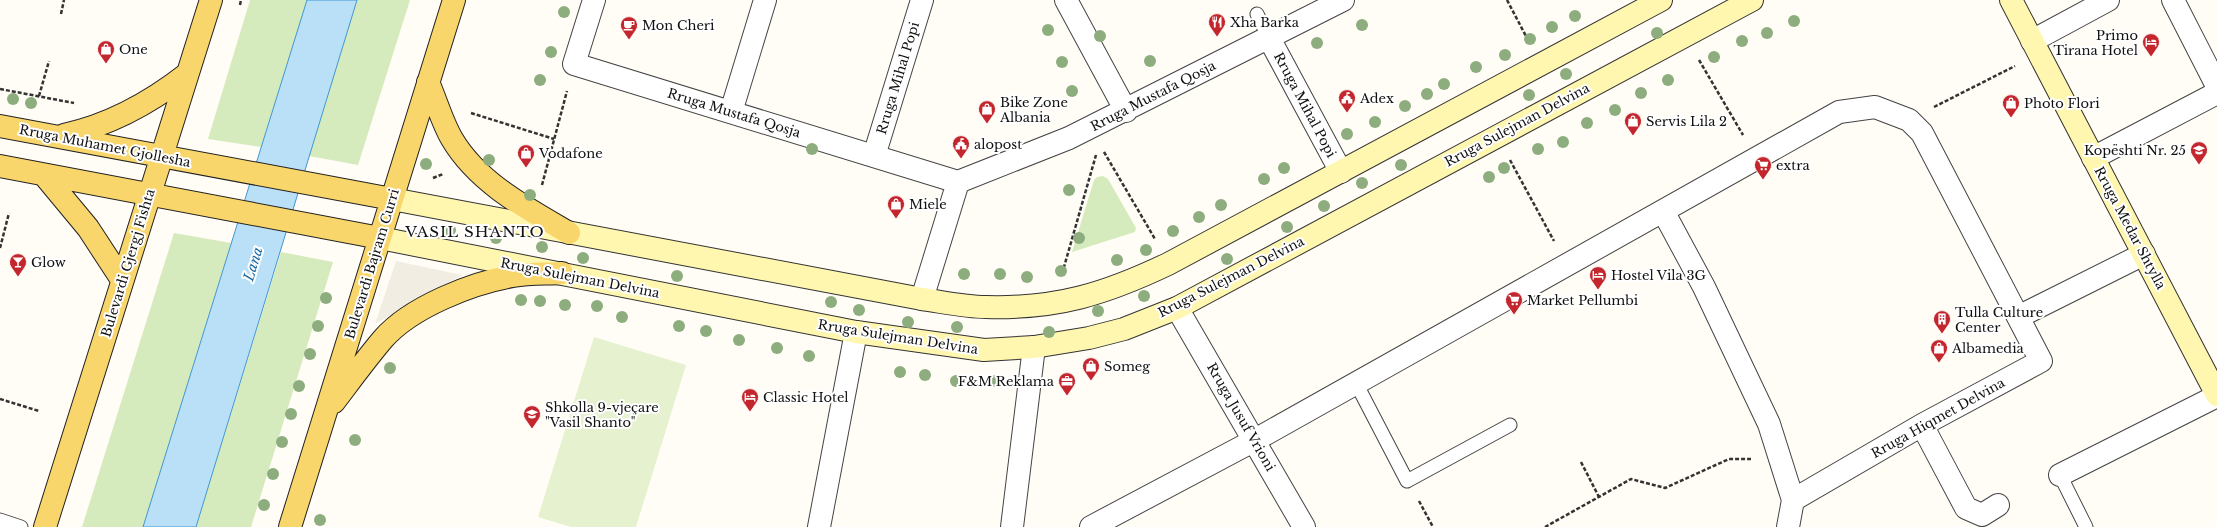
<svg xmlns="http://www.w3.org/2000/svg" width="2217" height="527" viewBox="0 0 2217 527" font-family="'Libre Baskerville',serif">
<rect width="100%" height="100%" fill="#fffdf5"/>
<path fill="#d5ebbd" d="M 250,0 L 307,0 L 261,147 L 208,139 Z
M 357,0 L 410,0 L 358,165 L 309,156 Z
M 1103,176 L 1108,179 L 1136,228 L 1135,232 L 1072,252 L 1094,180 L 1097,177 Z
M 174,233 L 231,243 L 143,527 L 82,527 Z
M 281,252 L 333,262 L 251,527 L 196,527 Z"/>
<path fill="#e6f2cf" d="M 594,337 L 686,365 L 636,527 L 571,527 L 538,517 Z"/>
<path fill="#f1ede2" d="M 396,261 L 462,275 L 375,324 Z"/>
<path fill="#b9e0f7" stroke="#3f96cf" d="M 307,0 L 357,0 L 196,527 L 143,527 Z"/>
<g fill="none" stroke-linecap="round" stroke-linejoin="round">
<g stroke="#444" stroke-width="15">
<path id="lane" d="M 1257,14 L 1269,38
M 1356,383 L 1407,481 L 1510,425
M 2060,475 L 2086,527
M 0,520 L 21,527"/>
</g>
<g stroke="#444" stroke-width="24">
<path id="street" d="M 594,0 L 574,64 L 958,182 L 1069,138 L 1343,0
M 1066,0 L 1126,111
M 2173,0 L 2217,86
M 1269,38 L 1341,172
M 2032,41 L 2108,0
M 731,112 L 765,0
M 874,156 L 922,0
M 2093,158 L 2217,93
M 1663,211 L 1704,287 L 1769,424 L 1793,500
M 922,299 L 958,182
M 1177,308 L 1304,527
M 2018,317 L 2144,254
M 1922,425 L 1966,508 L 1982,515 L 1998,505
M 2060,475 L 2217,396
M 819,527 L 856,332
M 1012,527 L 1034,347
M 1091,527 L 1255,440 L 1839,112 L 1875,107 L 1909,120 L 1922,133 L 2041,361 L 1922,425 L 1793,500 L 1788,527"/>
</g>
<g stroke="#333" stroke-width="24">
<path id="secondary" d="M 2011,0 L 2217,395
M 392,199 L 922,299 C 943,302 965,307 986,307 C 1057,309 1105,294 1168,264 L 1661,0
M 380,238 L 856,332 L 984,350 L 1034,347 L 1089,338 L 1124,329 L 1177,308 L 1752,0"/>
</g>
<g stroke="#222" stroke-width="24">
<path id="primary" d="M 428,82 C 436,100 442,122 452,139 C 478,183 526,208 569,233
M 0,126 L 392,199
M 64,135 C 110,125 150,103 187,74
M 0,166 L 380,238
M 44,175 L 88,228 L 122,280
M 334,402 C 350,381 366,359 383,339 C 411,307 472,283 513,276 C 529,273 546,274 562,273
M 45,527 L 211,0
M 290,527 L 454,0"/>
</g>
<path stroke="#333" stroke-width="2.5" stroke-dasharray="4 2" stroke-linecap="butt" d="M 1507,0 L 1528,40
M 240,5 L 241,0
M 61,14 L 64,0
M 1699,60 L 1743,135
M 0,89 L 74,103
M 39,96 L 49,61
M 1934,107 L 2015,66
M 471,113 L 554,139
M 1104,152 L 1155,239
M 1510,160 L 1554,241
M 433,178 L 443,174
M 542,185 L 567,91
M 0,248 L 9,213
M 1062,274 L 1096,155
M 0,399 L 39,411
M 1581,462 L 1599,497
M 1419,501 L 1433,527
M 1545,527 L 1631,479 L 1665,488 L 1729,459 L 1751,459"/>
<use href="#lane" stroke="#fff" stroke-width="13"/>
<use href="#street" stroke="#fff" stroke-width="22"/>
<use href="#secondary" stroke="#fff6b0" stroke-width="22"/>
<use href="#primary" stroke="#f9d66b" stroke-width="22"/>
</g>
<g fill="#8dad7f">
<circle cx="564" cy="12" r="6"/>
<circle cx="1575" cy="16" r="6"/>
<circle cx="1794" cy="21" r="6"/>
<circle cx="1362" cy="25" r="6"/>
<circle cx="1552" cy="27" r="6"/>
<circle cx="1048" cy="30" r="6"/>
<circle cx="1657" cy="33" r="6"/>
<circle cx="1767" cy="33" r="6"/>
<circle cx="1100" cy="36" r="6"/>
<circle cx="1530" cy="39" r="6"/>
<circle cx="1742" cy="41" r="6"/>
<circle cx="1317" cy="43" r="6"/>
<circle cx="551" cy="52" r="6"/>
<circle cx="1505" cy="55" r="6"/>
<circle cx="1714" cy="57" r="6"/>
<circle cx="1150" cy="61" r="6"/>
<circle cx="1062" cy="62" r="6"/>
<circle cx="1476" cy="67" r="6"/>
<circle cx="1566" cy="74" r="6"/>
<circle cx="540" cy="80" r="6"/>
<circle cx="1668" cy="80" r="6"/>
<circle cx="1444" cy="84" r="6"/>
<circle cx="1072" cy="91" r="6"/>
<circle cx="1641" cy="93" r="6"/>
<circle cx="1427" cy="94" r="6"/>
<circle cx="1529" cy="95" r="6"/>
<circle cx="13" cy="99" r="6"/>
<circle cx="31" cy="103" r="6"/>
<circle cx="1405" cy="106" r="6"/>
<circle cx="1615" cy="110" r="6"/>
<circle cx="1375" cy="122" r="6"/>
<circle cx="1587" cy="123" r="6"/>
<circle cx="1347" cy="134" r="6"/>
<circle cx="1563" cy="142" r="6"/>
<circle cx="812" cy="149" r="6"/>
<circle cx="1538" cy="149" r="6"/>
<circle cx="489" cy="160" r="6"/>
<circle cx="426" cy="164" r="6"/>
<circle cx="1401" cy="165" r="6"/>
<circle cx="1284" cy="168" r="6"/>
<circle cx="1504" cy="168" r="6"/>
<circle cx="1489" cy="177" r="6"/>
<circle cx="1264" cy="179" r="6"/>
<circle cx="1362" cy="183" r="6"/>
<circle cx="1069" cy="190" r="6"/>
<circle cx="530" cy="195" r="6"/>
<circle cx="1221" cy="205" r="6"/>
<circle cx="1324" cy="206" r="6"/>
<circle cx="1199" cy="217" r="6"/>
<circle cx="1287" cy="227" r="6"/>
<circle cx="450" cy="230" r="6"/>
<circle cx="1173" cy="231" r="6"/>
<circle cx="496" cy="238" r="6"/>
<circle cx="1079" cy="238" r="6"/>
<circle cx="542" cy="247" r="6"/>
<circle cx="1146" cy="250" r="6"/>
<circle cx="583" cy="258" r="6"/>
<circle cx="1227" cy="259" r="6"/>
<circle cx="1117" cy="260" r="6"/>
<circle cx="1061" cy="271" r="6"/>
<circle cx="964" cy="274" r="6"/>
<circle cx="1000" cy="274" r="6"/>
<circle cx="677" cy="276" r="6"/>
<circle cx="1027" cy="277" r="6"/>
<circle cx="1144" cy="296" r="6"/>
<circle cx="326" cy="298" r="6"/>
<circle cx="521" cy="300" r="6"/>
<circle cx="540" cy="301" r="6"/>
<circle cx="831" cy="302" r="6"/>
<circle cx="565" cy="305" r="6"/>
<circle cx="597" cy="306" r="6"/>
<circle cx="859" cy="310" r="6"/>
<circle cx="1098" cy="311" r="6"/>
<circle cx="622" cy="317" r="6"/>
<circle cx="908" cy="322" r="6"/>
<circle cx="318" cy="326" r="6"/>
<circle cx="679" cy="326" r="6"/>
<circle cx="957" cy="327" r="6"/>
<circle cx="706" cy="331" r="6"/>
<circle cx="1049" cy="332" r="6"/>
<circle cx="739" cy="340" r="6"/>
<circle cx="777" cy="348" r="6"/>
<circle cx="310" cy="354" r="6"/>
<circle cx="809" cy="356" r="6"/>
<circle cx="390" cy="368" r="6"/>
<circle cx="900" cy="372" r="6"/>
<circle cx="925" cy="375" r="6"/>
<circle cx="956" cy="381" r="6"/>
<circle cx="994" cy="381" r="6"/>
<circle cx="299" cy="386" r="6"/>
<circle cx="291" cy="414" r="6"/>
<circle cx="355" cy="440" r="6"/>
<circle cx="282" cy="442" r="6"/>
<circle cx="273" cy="474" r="6"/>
<circle cx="264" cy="505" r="6"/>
<circle cx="320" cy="520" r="6"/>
</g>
<defs>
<g id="restaurant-pin" transform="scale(0.9)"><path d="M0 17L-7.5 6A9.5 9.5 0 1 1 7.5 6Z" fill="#c4262e" stroke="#fff"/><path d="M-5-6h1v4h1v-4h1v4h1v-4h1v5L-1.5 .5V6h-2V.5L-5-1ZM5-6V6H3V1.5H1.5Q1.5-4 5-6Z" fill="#fff"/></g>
<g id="cafe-pin" transform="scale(0.9)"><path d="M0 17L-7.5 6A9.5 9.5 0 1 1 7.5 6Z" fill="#c4262e" stroke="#fff"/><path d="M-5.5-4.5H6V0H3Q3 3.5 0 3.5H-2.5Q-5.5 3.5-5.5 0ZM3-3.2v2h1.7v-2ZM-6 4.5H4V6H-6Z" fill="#fff"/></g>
<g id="hotel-pin" transform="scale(0.9)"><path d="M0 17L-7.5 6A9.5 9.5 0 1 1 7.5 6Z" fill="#c4262e" stroke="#fff"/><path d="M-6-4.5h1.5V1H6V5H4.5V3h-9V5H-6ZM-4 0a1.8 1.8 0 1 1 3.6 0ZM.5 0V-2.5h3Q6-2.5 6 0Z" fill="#fff"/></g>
<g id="shop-pin" transform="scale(0.9)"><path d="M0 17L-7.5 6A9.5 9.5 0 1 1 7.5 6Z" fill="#c4262e" stroke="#fff"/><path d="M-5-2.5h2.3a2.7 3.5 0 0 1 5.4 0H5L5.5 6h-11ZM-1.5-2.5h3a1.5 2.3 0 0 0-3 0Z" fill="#fff"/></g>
<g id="civic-pin" transform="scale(0.9)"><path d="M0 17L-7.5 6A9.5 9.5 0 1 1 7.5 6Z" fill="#c4262e" stroke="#fff"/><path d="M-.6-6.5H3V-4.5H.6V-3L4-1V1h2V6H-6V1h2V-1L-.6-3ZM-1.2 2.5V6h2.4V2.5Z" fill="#fff"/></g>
<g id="school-pin" transform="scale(0.9)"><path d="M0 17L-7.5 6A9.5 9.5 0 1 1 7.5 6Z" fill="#c4262e" stroke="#fff"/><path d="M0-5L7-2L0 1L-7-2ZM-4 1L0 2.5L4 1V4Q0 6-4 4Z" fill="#fff"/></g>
<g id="supermarket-pin" transform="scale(0.9)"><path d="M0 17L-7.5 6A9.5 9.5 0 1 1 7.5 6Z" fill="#c4262e" stroke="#fff"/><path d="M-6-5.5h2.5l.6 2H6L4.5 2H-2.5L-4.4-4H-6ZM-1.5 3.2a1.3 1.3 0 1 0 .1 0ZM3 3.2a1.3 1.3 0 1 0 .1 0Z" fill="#fff"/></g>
<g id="bar-pin" transform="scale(0.9)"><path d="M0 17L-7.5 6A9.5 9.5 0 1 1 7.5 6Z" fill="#c4262e" stroke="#fff"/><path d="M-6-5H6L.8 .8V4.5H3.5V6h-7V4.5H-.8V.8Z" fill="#fff"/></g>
<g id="building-pin" transform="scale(0.9)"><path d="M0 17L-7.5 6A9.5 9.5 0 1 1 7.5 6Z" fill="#c4262e" stroke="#fff"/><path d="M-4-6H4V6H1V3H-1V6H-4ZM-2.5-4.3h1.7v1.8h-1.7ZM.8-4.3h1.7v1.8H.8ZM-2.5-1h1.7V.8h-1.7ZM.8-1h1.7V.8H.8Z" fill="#fff"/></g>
<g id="office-pin" transform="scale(0.9)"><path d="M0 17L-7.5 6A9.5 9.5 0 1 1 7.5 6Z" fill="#c4262e" stroke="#fff"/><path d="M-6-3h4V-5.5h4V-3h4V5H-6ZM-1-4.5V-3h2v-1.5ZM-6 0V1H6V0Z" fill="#fff"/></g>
</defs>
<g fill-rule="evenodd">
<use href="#restaurant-pin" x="1217" y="22"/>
<use href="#cafe-pin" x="629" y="25"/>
<use href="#hotel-pin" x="2151" y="42"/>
<use href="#shop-pin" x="106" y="49"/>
<use href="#civic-pin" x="1347" y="98"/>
<use href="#shop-pin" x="2011" y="103"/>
<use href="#shop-pin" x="987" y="109"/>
<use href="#shop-pin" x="1633" y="121"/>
<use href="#civic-pin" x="961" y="144"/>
<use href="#school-pin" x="2199" y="150"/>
<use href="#shop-pin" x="526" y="153"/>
<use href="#supermarket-pin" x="1763" y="165"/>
<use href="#shop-pin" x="896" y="204"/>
<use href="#bar-pin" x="18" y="262"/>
<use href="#hotel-pin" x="1598" y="275"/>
<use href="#supermarket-pin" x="1514" y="300"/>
<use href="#building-pin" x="1942" y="319"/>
<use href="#shop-pin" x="1939" y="348"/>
<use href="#shop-pin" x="1091" y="366"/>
<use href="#office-pin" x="1067" y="381"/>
<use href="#hotel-pin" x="750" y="397"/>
<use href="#school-pin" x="532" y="414"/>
</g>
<g text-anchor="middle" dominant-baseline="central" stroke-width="4" stroke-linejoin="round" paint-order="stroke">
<g font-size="13" fill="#111" stroke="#fff" text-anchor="start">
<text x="1230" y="22">Xha Barka</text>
<text x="642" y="25">Mon Cheri</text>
<text x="2138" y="35" text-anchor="end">Primo<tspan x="2138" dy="15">Tirana Hotel</tspan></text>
<text x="119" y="49">One</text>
<text x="1360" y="98">Adex</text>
<text x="1000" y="102">Bike Zone<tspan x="1000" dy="15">Albania</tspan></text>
<text x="2024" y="103">Photo Flori</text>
<text x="1646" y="121">Servis Lila 2</text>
<text x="974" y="144">alopost</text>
<text x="2186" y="150" text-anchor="end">Kopështi Nr. 25</text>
<text x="539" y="153">Vodafone</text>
<text x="1776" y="165">extra</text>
<text x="909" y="204">Miele</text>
<text x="31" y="262">Glow</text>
<text x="1611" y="275">Hostel Vila 3G</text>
<text x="1527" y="300">Market Pellumbi</text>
<text x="1955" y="312">Tulla Culture<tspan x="1955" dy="15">Center</tspan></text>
<text x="1952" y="348">Albamedia</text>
<text x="1104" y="366">Someg</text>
<text x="1054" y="381" text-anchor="end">F&amp;M Reklama</text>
<text x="763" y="397">Classic Hotel</text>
<text x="545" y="407">Shkolla 9-vjeçare<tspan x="545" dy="15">"Vasil Shanto"</tspan></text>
</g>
<g font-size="13" fill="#111" stroke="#fff">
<text transform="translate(898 78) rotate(-73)">Rruga Mihal Popi</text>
<text transform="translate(1153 96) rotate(-27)">Rruga Mustafa Qosja</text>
<text transform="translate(1305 105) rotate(62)">Rruga Mihal Popi</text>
<text transform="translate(734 113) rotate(17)">Rruga Mustafa Qosja</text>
<text transform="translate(1517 125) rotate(-28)">Rruga Sulejman Delvina</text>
<text transform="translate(105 146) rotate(11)">Rruga Muhamet Gjollesha</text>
<text transform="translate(2130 228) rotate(62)">Rruga Medar Shtylla</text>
<text transform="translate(128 263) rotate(-73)">Bulevardi Gjergj Fishta</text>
<text transform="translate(372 264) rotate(-73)">Bulevardi Bajram Curri</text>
<text transform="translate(1231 277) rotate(-27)">Rruga Sulejman Delvina</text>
<text transform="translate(580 278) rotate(11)">Rruga Sulejman Delvina</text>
<text transform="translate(898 337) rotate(9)">Rruga Sulejman Delvina</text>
<text transform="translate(1241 417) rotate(60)">Rruga Jusuf Vrioni</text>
<text transform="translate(1938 418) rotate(-29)">Rruga Hiqmet Delvina</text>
</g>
<g font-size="14" font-style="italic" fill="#1768a6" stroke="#fff">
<text transform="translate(253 264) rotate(-73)">Lana</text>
</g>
<g font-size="15" letter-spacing="1" fill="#111" stroke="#fff">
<text x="475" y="231">VASIL SHANTO</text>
</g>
</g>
</svg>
